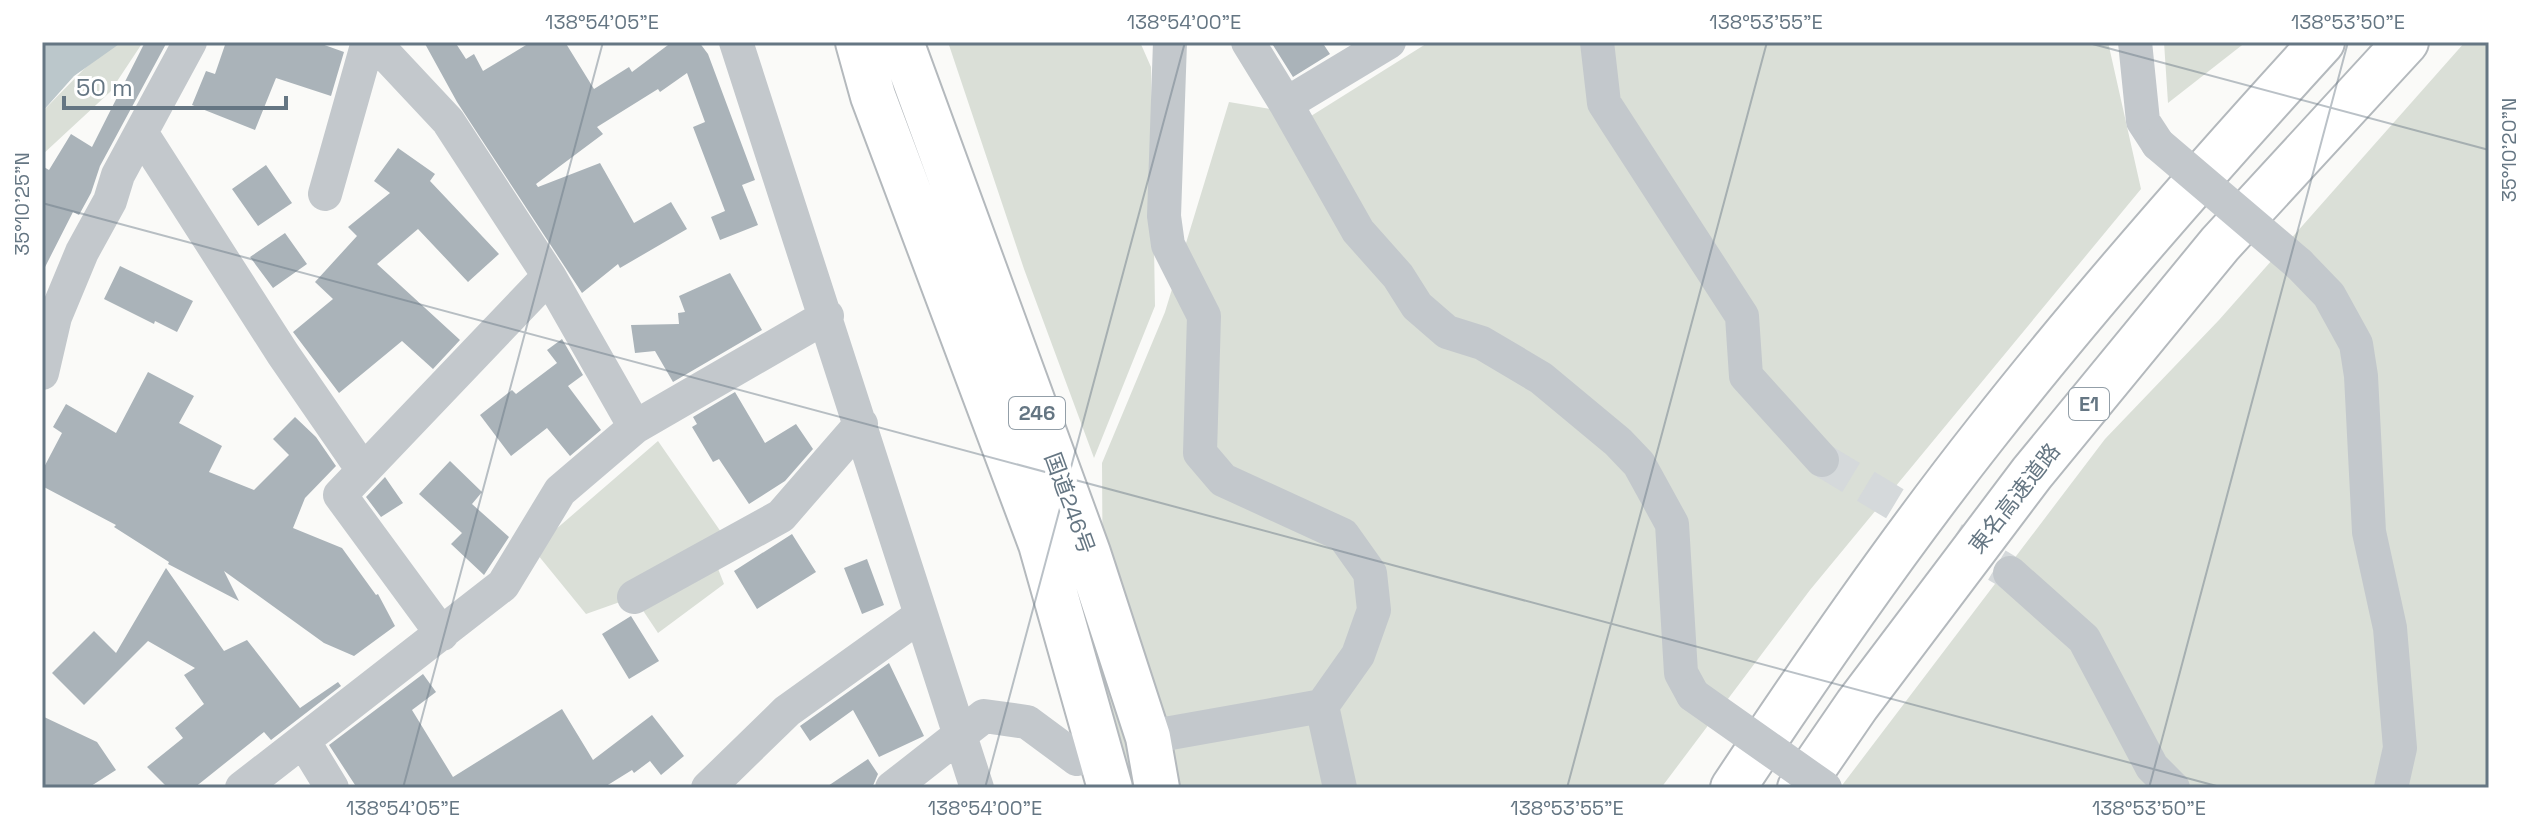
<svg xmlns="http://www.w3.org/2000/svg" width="2531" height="830" viewBox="0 0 2531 830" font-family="'Space Grotesk','Noto Sans JP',sans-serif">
<rect width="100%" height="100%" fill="#fafaf8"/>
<path fill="#dadfd7" d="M 117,42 L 143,42 L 110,92 L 42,155 L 42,112 L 84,69 Z
M 948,42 L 1140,42 L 1151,67 L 1155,306 L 1094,458 L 1024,269 Z
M 1429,42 L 2108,42 L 2141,189 L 1810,590 L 1661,788 L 1104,788 L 1102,463 L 1165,312 L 1229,102 L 1311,116 Z
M 2164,42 L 2246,42 L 2168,103 Z
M 2465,42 L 2489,42 L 2489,788 L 1840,788 L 2105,439 L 2219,320 Z
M 658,441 L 730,545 L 715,561 L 724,584 L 658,633 L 634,597 L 586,614 L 533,549 Z"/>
<path fill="#bbc7cb" d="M 42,42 L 122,42 L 74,76 L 42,112 Z"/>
<path fill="#aab3b9" d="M 145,42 L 167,42 L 100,166 L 91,193 L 79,215 L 73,212 L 42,273 L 42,166 L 49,170 L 71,134 L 92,147 Z
M 226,42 L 316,42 L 344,52 L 331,96 L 276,78 L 255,130 L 192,105 L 206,71 L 215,74 Z
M 424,42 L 455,42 L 466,59 L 474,54 L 483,71 L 531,42 L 565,42 L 594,89 L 629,67 L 632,72 L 672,42 L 699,42 L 708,54 L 755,180 L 742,185 L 758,225 L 720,240 L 711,217 L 725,211 L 693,127 L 705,122 L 687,73 L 660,92 L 658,89 L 597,127 L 603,134 L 536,184 L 538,187 L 600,163 L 634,223 L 671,202 L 687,229 L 620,268 L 618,264 L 582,293 L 457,102 Z
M 1271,42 L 1322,42 L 1330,54 L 1293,77 Z
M 398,148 L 435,174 L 430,181 L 499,254 L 468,282 L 418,229 L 377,264 L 460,340 L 433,369 L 402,341 L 339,393 L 293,332 L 333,299 L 315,282 L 357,236 L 348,227 L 390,193 L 374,181 Z
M 266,165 L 292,203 L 258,226 L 232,189 Z
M 285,233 L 307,264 L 273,288 L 250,257 Z
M 120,266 L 193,301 L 177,332 L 155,321 L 154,324 L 104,299 Z
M 730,273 L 762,330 L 673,382 L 655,351 L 635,353 L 631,325 L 679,324 L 678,313 L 685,312 L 679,296 Z
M 562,339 L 583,375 L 568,386 L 601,430 L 570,456 L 547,428 L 511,456 L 480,415 L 512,390 L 516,394 L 557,363 L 547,350 Z
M 148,372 L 194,396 L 179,423 L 222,446 L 209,472 L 254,490 L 289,455 L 273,439 L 295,417 L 316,437 L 336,466 L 305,498 L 293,528 L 342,548 L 376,595 L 378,594 L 395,626 L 354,656 L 324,643 L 224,571 L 239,601 L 168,564 L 169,562 L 114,527 L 116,525 L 42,486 L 42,471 L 62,433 L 53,427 L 66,404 L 116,433 Z
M 735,392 L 765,443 L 796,424 L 813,449 L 785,481 L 749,504 L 719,459 L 713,462 L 692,427 L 697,424 L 693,417 Z
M 450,461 L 482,492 L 472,504 L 509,537 L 484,575 L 451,544 L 462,533 L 419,494 Z
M 385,477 L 403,503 L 381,517 L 366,497 Z
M 792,534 L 816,572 L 757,609 L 734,571 Z
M 867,559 L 884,605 L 862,614 L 844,568 Z
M 166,568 L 224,651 L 247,640 L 300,708 L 338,682 L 341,686 L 271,740 L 264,732 L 194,788 L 168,788 L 147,767 L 183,738 L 175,728 L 204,704 L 184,675 L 195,668 L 148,641 L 84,705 L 52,673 L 94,631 L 116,653 Z
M 631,616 L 659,661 L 629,679 L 602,634 Z
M 889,663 L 924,736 L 879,757 L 853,710 L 810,741 L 800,726 Z
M 423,674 L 436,692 L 412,710 L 453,777 L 562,709 L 593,760 L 652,715 L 684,756 L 661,775 L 650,761 L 634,773 L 632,770 L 603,788 L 357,788 L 329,745 Z
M 42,716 L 97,742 L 116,770 L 88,788 L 42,788 Z
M 868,759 L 878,774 L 872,788 L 825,788 Z"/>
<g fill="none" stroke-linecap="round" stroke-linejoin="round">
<path stroke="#d5d9db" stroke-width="34" stroke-dasharray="34 17" stroke-linecap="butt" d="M 1822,460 L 2010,573"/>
<g stroke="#b4b9bd" stroke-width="48">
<path id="highway" d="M 858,42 L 873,96 L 1041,544 L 1110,788
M 901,42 L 1088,553 L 1148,737 L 1157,788
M 1733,788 C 1813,667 1896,547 1986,433 C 2092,298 2206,169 2322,42
M 1800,788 L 1857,705 L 2032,473 L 2220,244 L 2406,42"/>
</g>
<path stroke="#c3c8cc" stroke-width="34" d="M 374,42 L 448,121 L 549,276 L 635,427 L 827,316
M 736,42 L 977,788
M 1170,42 L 1164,216 L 1168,245 L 1204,316 L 1200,453 L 1223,480 L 1343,535 L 1370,573 L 1374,610 L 1358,655 L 1322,706
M 1248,42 L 1286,104 L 1389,42
M 1597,42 L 1604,103 L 1742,316 L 1746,376 L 1822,460
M 2135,42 L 2143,121 L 2158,144
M 1286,104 L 1358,231 L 1398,276 L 1417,306 L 1447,332 L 1482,343 L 1541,378 L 1618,442 L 1639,464 L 1672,524 L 1681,673 L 1693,695
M 142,134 L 283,354 L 363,470
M 325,194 L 368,42
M 2299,264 L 2329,295 L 2356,344 L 2361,376 L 2369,532 L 2390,628 L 2400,748 L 2391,788
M 42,373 L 55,317 L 82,252 L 110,201 L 118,175 L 190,42
M 2010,573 L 2084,639 L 2152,767 L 2173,788
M 634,597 L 781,516 L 861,424
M 442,634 L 340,495 L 549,276
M 1148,737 L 1322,706 L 1340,788
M 304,742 L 332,788
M 242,788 L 503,585 L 560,491 L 635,427
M 708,788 L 787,711 L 921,615
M 892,788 L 984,716 L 1027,722 L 1077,759"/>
<use href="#highway" stroke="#fff" stroke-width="44"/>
<path stroke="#c3c8cc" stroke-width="34" d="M 2158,144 L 2299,264
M 1693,695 L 1825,788"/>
</g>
<path fill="none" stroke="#657683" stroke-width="2" stroke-opacity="0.45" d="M 2085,42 L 2489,150M 42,203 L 2224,788M 403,788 L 603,42M 985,788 L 1185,42M 1567,788 L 1767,42M 2149,788 L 2348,42"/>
<g text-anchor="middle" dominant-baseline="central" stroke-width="8" stroke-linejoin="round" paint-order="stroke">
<g fill="#fff" stroke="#939fa8" stroke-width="2">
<rect x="2069" y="388" width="40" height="32" rx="6"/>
<rect x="1009" y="397" width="56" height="32" rx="6"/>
</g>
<g font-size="20" font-weight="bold" fill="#657683">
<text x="2089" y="404">E1</text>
<text x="1037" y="413">246</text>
</g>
<g font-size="22" fill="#657683" stroke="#fff">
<text transform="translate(2014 498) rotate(-52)">東名高速道路</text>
<text transform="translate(1070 503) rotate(70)">国道246号</text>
</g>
</g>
<rect width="2531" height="830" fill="none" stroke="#ffffff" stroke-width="88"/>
<path d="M64 96v12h222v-12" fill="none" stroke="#657683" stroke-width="4"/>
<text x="76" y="96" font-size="24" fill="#657683" stroke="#ffffff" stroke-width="6" paint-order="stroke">50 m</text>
<rect x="44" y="44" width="2443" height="742" fill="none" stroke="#657683" stroke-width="3"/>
<g font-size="20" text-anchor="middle" fill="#657683">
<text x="602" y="29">138°54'05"E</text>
<text x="1184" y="29">138°54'00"E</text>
<text x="1766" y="29">138°53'55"E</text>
<text x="2348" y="29">138°53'50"E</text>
<text transform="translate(2509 150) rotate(-90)" y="7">35°10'20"N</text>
<text transform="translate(22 204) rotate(-90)" y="7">35°10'25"N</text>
<text x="403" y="815">138°54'05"E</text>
<text x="985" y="815">138°54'00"E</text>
<text x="1567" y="815">138°53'55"E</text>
<text x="2149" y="815">138°53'50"E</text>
</g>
</svg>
